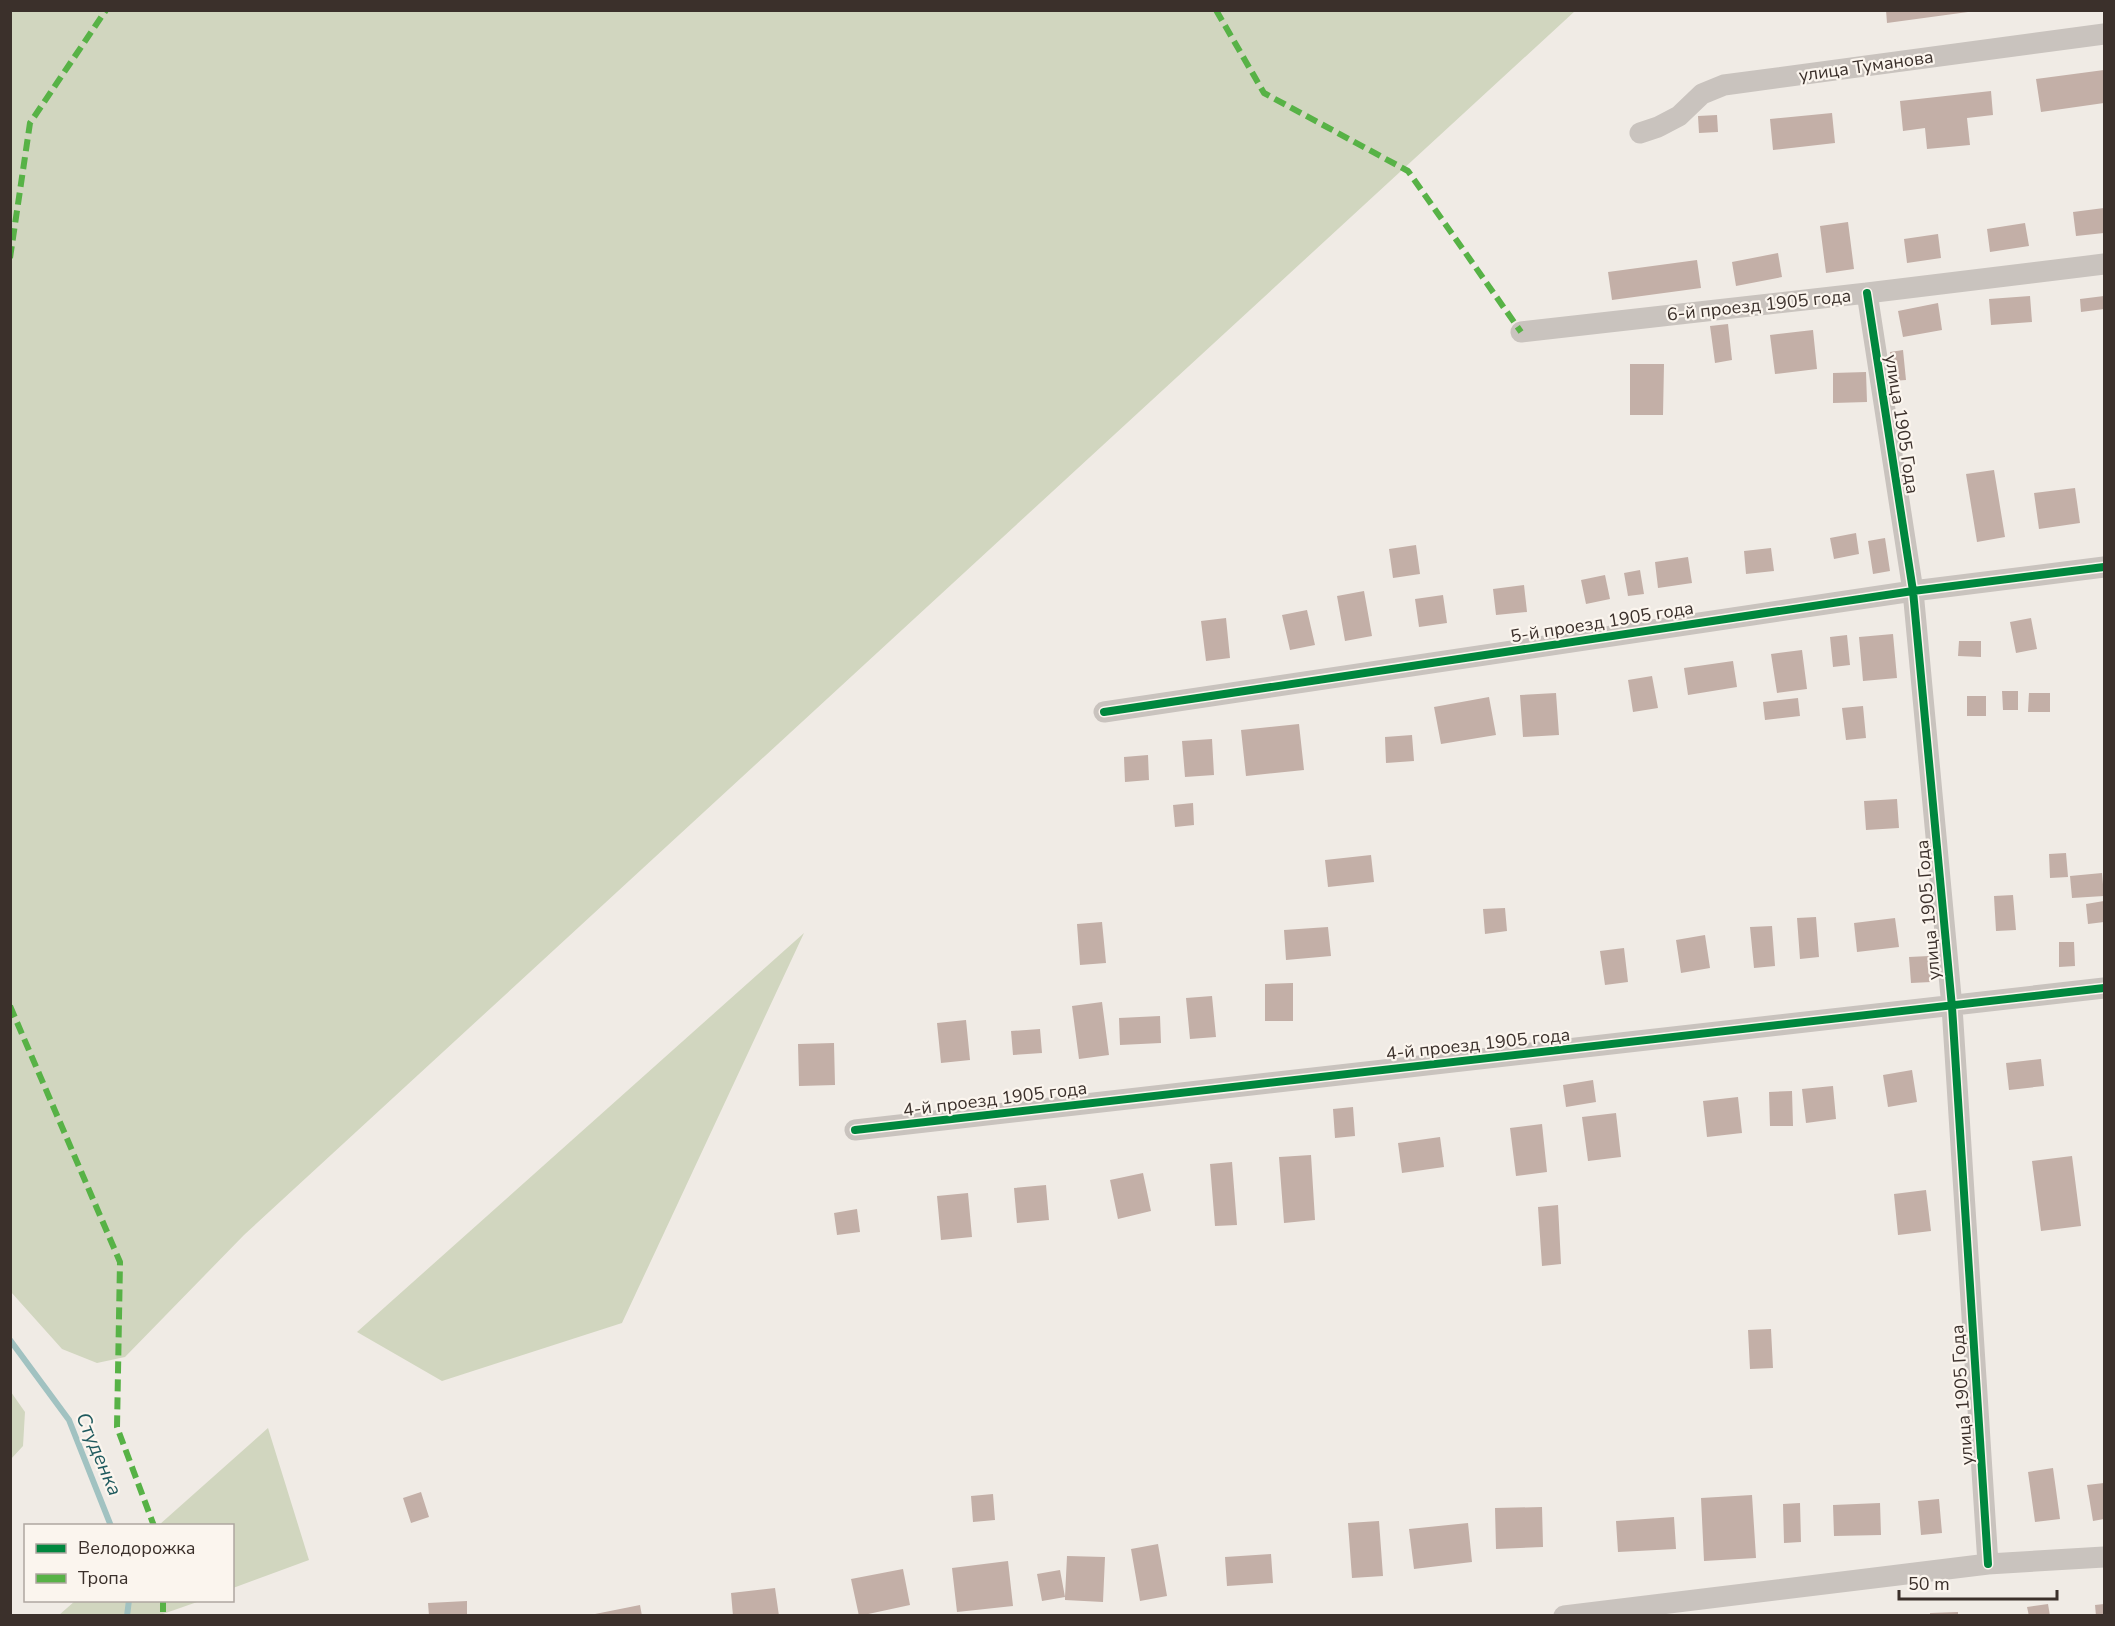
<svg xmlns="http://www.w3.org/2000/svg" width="2115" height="1626" viewBox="0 0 2115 1626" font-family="'Nunito Sans',sans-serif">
<rect width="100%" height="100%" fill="#f0ebe5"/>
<path fill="#d1d6bf" d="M 11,10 L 1575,10 L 1575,11 L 244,1235 L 125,1357 L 97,1363 L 62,1349 L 11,1292 Z
M 804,933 L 622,1323 L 442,1381 L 357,1332 Z
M 11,1392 L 25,1412 L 23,1446 L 11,1459 Z
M 268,1428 L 309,1560 L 233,1588 L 232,1526 L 159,1525 Z
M 75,1601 L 75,1600 L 200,1601 L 160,1615 L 59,1615 Z"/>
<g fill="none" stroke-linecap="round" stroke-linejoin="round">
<path stroke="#a1c2c1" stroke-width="6" d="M 10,1340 L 69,1420 L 111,1526
M 127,1616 L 129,1600"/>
</g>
<path fill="#c3afa7" d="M 1886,10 L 1968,10 L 1968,12 L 1887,23 Z
M 2104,70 L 2104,103 L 2041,112 L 2036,79 Z
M 1991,91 L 1993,115 L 1967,118 L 1970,145 L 1927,149 L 1925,128 L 1903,131 L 1900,101 Z
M 1832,113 L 1835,143 L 1773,150 L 1770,119 Z
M 1717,115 L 1718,132 L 1699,133 L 1698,116 Z
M 2104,208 L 2104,233 L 2076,236 L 2073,212 Z
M 1848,222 L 1854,269 L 1826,273 L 1820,226 Z
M 2025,223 L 2029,246 L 1990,252 L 1987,229 Z
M 1938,234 L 1941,258 L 1907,263 L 1904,239 Z
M 1778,253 L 1782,277 L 1736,286 L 1732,262 Z
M 1697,260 L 1701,288 L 1612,300 L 1608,272 Z
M 2030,296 L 2032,322 L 1991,325 L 1989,299 Z
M 2104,296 L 2104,309 L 2081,312 L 2080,299 Z
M 1938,303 L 1942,330 L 1903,337 L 1898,311 Z
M 1728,324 L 1732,360 L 1715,363 L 1710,326 Z
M 1813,330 L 1817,369 L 1775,374 L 1770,335 Z
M 1903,350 L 1906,380 L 1893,381 L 1890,352 Z
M 1630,364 L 1664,364 L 1663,415 L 1630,415 Z
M 1866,372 L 1867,402 L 1833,403 L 1833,373 Z
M 1994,470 L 2005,537 L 1977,542 L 1966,474 Z
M 2075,488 L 2080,523 L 2039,529 L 2034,493 Z
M 1856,533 L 1859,554 L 1834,559 L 1830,538 Z
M 1885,538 L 1890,571 L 1873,574 L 1868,541 Z
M 1416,545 L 1420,574 L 1393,578 L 1389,549 Z
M 1771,548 L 1774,571 L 1746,574 L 1744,551 Z
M 1688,557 L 1692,583 L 1658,588 L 1655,562 Z
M 1640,570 L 1644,594 L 1628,596 L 1624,573 Z
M 1605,575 L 1610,599 L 1586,604 L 1581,580 Z
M 1524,585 L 1527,612 L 1496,615 L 1493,589 Z
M 1364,591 L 1372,636 L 1345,641 L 1337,596 Z
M 1443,595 L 1447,623 L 1419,627 L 1415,599 Z
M 1307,610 L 1315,645 L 1290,650 L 1282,615 Z
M 1226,618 L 1230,658 L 1206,661 L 1201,621 Z
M 2031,618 L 2037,649 L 2016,653 L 2010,622 Z
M 1893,634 L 1897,678 L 1863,681 L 1859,637 Z
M 1847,635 L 1850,665 L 1833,667 L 1830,637 Z
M 1959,641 L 1981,641 L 1981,657 L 1958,656 Z
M 1802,650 L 1807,689 L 1777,693 L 1771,654 Z
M 1733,661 L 1737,687 L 1688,695 L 1684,668 Z
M 1652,676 L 1658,708 L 1633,712 L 1628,680 Z
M 2002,691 L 2018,691 L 2018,710 L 2003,710 Z
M 1556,693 L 1559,735 L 1523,737 L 1520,695 Z
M 2029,693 L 2050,693 L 2050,712 L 2028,712 Z
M 1967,696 L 1986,696 L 1986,716 L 1967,716 Z
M 1489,697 L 1496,735 L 1441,744 L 1434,707 Z
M 1798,698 L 1800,716 L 1765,720 L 1763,702 Z
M 1863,706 L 1866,738 L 1846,740 L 1842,708 Z
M 1299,724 L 1304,770 L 1246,776 L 1241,730 Z
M 1412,735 L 1414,761 L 1386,763 L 1385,737 Z
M 1212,739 L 1214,775 L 1185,777 L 1182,741 Z
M 1148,755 L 1149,780 L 1125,782 L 1124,757 Z
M 1897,799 L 1899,828 L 1866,830 L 1864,801 Z
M 1193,803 L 1194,825 L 1175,827 L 1173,805 Z
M 2066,853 L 2068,877 L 2050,878 L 2049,854 Z
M 1371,855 L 1374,882 L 1328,887 L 1325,860 Z
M 2102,873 L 2104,896 L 2072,898 L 2070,876 Z
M 2013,895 L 2016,930 L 1996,931 L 1994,896 Z
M 2104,901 L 2104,922 L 2088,924 L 2086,904 Z
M 1505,908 L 1507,931 L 1485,934 L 1483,909 Z
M 1816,917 L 1819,957 L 1800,959 L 1797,918 Z
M 1895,918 L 1899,947 L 1857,952 L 1854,923 Z
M 1102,922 L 1106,963 L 1080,965 L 1077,924 Z
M 1772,926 L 1775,966 L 1754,968 L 1750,927 Z
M 1328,927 L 1331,956 L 1286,960 L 1284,930 Z
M 1705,935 L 1710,968 L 1681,973 L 1676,940 Z
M 2059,942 L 2074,942 L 2075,966 L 2059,967 Z
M 1624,948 L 1628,982 L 1605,985 L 1600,951 Z
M 1929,956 L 1931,982 L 1911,983 L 1909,957 Z
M 1293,983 L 1293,1021 L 1265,1021 L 1265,984 Z
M 1212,996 L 1216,1037 L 1190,1039 L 1186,998 Z
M 1102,1002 L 1109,1055 L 1079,1059 L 1072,1006 Z
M 1160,1016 L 1161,1043 L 1120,1045 L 1119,1018 Z
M 966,1020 L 970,1060 L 941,1063 L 937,1023 Z
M 1040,1029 L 1042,1053 L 1013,1055 L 1011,1031 Z
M 834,1043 L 835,1085 L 799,1086 L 798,1044 Z
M 2041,1059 L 2044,1086 L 2009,1090 L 2006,1063 Z
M 1912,1070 L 1917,1102 L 1888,1107 L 1883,1075 Z
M 1593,1080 L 1596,1102 L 1566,1107 L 1563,1085 Z
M 1833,1086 L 1836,1119 L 1806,1123 L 1802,1089 Z
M 1792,1091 L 1793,1126 L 1770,1126 L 1769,1092 Z
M 1738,1097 L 1742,1133 L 1707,1137 L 1703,1101 Z
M 1353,1107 L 1355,1136 L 1335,1138 L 1333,1109 Z
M 1616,1113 L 1621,1157 L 1588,1161 L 1582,1117 Z
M 1542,1124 L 1547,1172 L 1516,1176 L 1510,1128 Z
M 1440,1137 L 1444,1167 L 1402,1173 L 1398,1143 Z
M 1311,1155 L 1315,1220 L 1284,1223 L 1279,1157 Z
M 2072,1156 L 2081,1226 L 2041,1231 L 2032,1161 Z
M 1232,1162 L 1237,1225 L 1215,1226 L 1210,1164 Z
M 1143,1173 L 1151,1211 L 1118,1219 L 1110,1180 Z
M 1046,1185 L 1049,1220 L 1017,1223 L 1014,1188 Z
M 1926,1190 L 1931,1231 L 1898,1235 L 1894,1194 Z
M 968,1193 L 972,1237 L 941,1240 L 937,1196 Z
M 1558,1205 L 1561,1264 L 1542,1266 L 1538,1207 Z
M 857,1209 L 860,1232 L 837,1235 L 834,1213 Z
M 1771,1329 L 1773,1368 L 1750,1369 L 1748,1330 Z
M 2053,1468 L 2060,1519 L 2035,1522 L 2028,1472 Z
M 2104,1483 L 2104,1519 L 2093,1521 L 2087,1485 Z
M 421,1492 L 429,1517 L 411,1523 L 403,1498 Z
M 993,1494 L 995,1520 L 973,1522 L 971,1496 Z
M 1752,1495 L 1756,1558 L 1704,1561 L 1701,1498 Z
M 1939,1499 L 1942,1533 L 1921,1535 L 1918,1501 Z
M 1800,1503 L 1801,1542 L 1784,1543 L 1783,1504 Z
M 1880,1503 L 1881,1535 L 1834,1536 L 1833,1505 Z
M 1542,1507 L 1543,1547 L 1496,1549 L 1495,1508 Z
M 1674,1517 L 1676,1549 L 1618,1552 L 1616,1521 Z
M 1379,1521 L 1383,1576 L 1352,1578 L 1348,1523 Z
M 1468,1523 L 1472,1562 L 1414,1569 L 1409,1529 Z
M 1158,1544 L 1167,1596 L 1140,1601 L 1131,1549 Z
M 1271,1554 L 1273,1583 L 1227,1586 L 1225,1557 Z
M 1067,1556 L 1105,1557 L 1103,1602 L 1065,1600 L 1065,1597 L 1042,1601 L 1037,1574 L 1060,1570 L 1065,1597 Z
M 1008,1561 L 1013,1606 L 957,1612 L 952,1568 Z
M 903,1569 L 910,1605 L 859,1616 L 851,1579 Z
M 775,1588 L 779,1616 L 733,1616 L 731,1593 Z
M 467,1601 L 467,1616 L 429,1616 L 428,1603 Z
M 2048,1604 L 2050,1616 L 2029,1616 L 2027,1607 Z
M 2104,1604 L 2104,1616 L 2096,1616 L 2095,1605 Z
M 640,1605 L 642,1616 L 595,1616 L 595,1614 Z
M 1958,1612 L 1958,1616 L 1930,1616 L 1930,1613 Z"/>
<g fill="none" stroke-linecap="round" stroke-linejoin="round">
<path stroke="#c9c3be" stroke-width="21" d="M 1640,133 L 1658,127 L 1679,116 L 1702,94 L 1724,85 L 2104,34
M 1867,293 L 1913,591 L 1952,1007 L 1988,1564
M 1521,332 L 1867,293 L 2104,264
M 1104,712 L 1913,591 L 2104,567
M 855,1130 L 2104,988
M 1564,1616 L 1988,1564 L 2104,1557"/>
<path stroke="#57b246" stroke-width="6" stroke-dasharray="12 6" stroke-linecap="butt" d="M 1216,10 L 1264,93 L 1408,171 L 1521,332
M 10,258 L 30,123 L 106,10
M 10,1006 L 120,1262 L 117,1427 L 154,1526
M 163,1600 L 163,1616"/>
<g stroke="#fbf5ee" stroke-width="11">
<path id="cycleway" d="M 1867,293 L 1913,591 L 1952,1007 L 1988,1564
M 1104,712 L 1913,591 L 2104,567
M 855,1130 L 2104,988"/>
</g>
<use href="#cycleway" stroke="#00873e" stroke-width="8"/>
</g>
<g text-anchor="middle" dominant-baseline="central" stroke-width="4.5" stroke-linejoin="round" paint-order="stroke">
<g font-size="18" fill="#3b302b" stroke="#fbf5ee">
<text transform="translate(1866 66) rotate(-8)">улица Туманова</text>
<text transform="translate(1759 305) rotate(-6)">6-й проезд 1905 года</text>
<text transform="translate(1902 424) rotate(81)">улица 1905 Года</text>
<text transform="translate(1602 622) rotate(-9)">5-й проезд 1905 года</text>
<text transform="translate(1928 910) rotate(-95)">улица 1905 Года</text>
<text transform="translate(1478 1044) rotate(-6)">4-й проезд 1905 года</text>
<text transform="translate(995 1099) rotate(-7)">4-й проезд 1905 года</text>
<text transform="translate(1962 1395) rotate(-94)">улица 1905 Года</text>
</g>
<g font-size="20" font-style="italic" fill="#1f5a5e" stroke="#fbf5ee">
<text transform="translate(99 1454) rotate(67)">Студенка</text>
</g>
</g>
<rect width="2115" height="1626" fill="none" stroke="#3b302b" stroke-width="24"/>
<rect x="24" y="1524" width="210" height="78" fill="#fbf5ee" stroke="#aea6a0" stroke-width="1.5"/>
<rect x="36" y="1544" width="30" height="9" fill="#00873e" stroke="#aea6a0" stroke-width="1.5"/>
<text x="78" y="1554" font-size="18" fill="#3b302b">Велодорожка</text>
<rect x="36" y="1574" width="30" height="9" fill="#57b246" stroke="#aea6a0" stroke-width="1.5"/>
<text x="78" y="1584" font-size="18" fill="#3b302b">Тропа</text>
<path d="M1899 1590v9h158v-9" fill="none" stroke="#3b302b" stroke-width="3"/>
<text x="1908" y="1590" font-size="18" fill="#3b302b" stroke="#fbf5ee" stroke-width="4.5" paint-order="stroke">50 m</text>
</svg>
